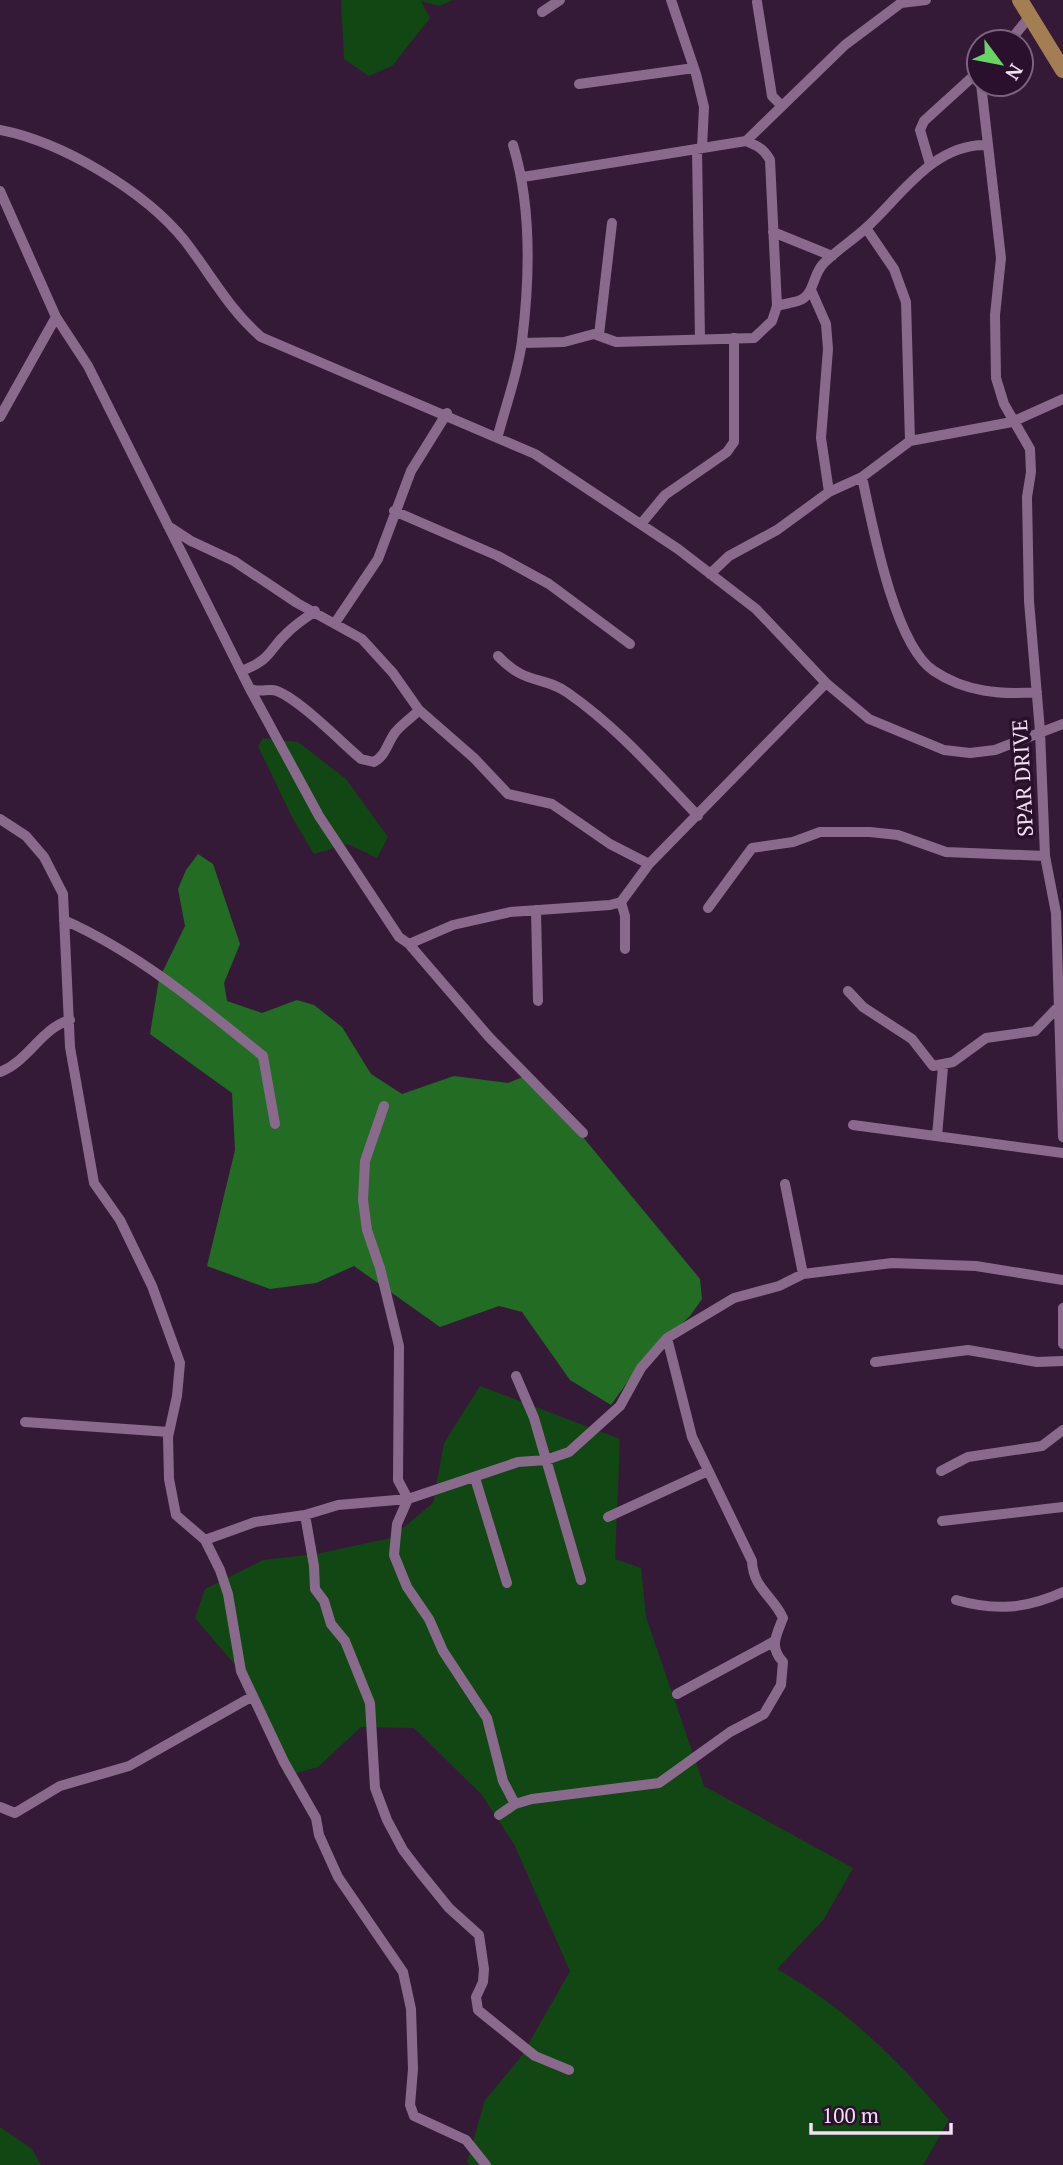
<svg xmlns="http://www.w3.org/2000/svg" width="1063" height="2165" viewBox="0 0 1063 2165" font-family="'PT Serif',serif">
<rect width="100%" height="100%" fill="#351a37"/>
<path fill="#114712" d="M 341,0 L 453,0 L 439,6 L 421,1 L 430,18 L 392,66 L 369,76 L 344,59 Z
M 263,738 L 298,742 L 346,779 L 388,837 L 377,858 L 348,844 L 314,854 L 292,817 L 258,746 Z
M 480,1386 L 620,1439 L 615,1559 L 641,1568 L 646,1617 L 704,1786 L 853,1868 L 824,1919 L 777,1969 C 845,2007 899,2061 949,2120 L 923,2165 L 470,2165 L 467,2162 L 485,2100 L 521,2057 L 570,1971 L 514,1844 L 482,1795 L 414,1728 L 361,1727 L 318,1767 L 285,1776 L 236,1666 L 195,1618 L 205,1589 L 263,1560 L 316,1554 L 391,1538 L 433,1503 L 444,1443 Z
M 0,2127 L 32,2149 L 41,2165 L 0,2165 Z"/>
<path fill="#226c24" d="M 198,854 L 213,864 L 240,944 L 224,983 L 227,1001 L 262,1013 L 297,1000 L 314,1005 L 342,1027 L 371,1074 L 402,1094 L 454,1076 L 508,1083 L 525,1076 L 540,1085 L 700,1279 L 702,1299 L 690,1316 L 646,1356 L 611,1405 L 570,1380 L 522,1312 L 499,1306 L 440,1327 L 354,1266 L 316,1283 L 270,1289 L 207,1266 L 235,1150 L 232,1093 L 150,1034 L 159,979 L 185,926 L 178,889 L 186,870 Z"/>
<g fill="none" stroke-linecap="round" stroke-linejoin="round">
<path stroke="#896a8c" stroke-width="10" d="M 671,0 L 696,74 L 704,107 L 702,148
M 757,2 L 772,96 L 782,106
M 542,12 L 560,0
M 1009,42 L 1030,16
M 579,84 L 694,68
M 981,84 L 1001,258 L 995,315 L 996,378 L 1004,404 L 1030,449 L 1031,472 L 1027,497 L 1029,601 L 1040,731 L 1045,856 L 1056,913 L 1063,1137
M 0,130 C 62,142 145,191 185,241 C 212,276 228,308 261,337 L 535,454 L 678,549 L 756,609 L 826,683 L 869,719 L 944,750 L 970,753 L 995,750 L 1063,724
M 746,141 L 845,45 L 901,3 L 926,0
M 697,149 L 700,340
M 930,164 L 920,130 L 924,121 L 979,71
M 523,177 L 746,141 C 758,146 764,149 770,160 L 777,306
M 0,191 L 56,317 L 88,366 L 250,689 L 319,816 L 399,937 L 409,944 L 453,925 L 510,912 L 610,905 L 621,902 L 649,864 L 826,683
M 866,228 L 894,269 L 906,302 L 910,441
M 773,232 L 832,256
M 811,290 L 826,324 L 828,349 L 821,438 L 829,492
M 599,335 L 612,223
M 522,343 L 564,342 L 594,334 L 616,342 L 754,338 L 772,321 L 777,306 C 784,304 791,303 798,301 C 815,296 812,274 824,263 C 837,250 853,240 866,228 C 901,196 933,144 986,145
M 0,417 L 56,317
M 498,435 C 506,405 518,373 522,341 C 530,277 532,207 513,145
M 910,441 L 1012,422 L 1063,399
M 862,477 C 872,523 894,645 934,671 C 965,692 1001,695 1037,692
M 394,511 L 498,556 L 549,584 L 630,644
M 641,524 L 665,495 L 727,452 L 734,442 L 734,338
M 168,526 L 191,541 L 234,561 L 297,603 L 362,639 L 393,673 L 419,710 L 474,758 L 508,794 L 552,804 L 610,844 L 649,864
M 710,574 L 729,556 L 777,530 L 829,492 L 862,477 L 910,441
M 335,623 L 378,559 L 411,471 L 447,413
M 498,656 C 526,686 543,675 568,693 C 617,727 657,773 698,816
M 241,671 C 273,659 267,651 288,632 C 296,624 306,618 315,611
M 250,689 C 260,693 269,688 277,691 C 300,700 340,741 361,759 L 374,762 C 386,755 386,746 394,734 C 399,726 412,718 419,710
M 0,819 L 26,836 L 44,857 L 63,894 L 70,1047 L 94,1183 L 120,1220 L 152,1286 L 180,1363 L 177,1396 L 168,1437 L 169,1479 L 176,1515 L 205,1540 L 220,1570 L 228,1594 L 241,1671 L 284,1762 L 316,1818 L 319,1835 L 338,1877 L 403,1972 L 411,2009 L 413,2069 L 410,2105 L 414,2116 L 466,2140 L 486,2165
M 621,902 L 625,916 L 625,949
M 708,908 L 752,848 L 793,842 L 820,832 L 870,832 L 898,835 L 946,852 L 1045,856
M 536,910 L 538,1001
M 64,920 C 138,953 200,1005 263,1056 L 275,1124
M 409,944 L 489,1037 L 583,1133
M 848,991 L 863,1007 L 912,1039 L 933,1066 L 953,1062 L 986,1038 L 1035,1031 L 1058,1007
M 0,1072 C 29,1061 41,1028 70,1020
M 384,1106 L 365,1161 L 363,1200 L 367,1230 L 380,1268 L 399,1346 L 398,1480 L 408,1499 L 397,1524 L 394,1555 L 407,1587 L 429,1619 L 443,1651 L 487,1718 L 503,1781 L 515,1804
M 853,1125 L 1063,1153
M 937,1136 L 943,1067
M 785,1184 L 803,1274
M 1063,1308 L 1063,1344
M 875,1362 L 968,1350 L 1037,1362 L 1063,1361
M 516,1376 L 534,1418 L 581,1580
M 25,1422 L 169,1432
M 941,1471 L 968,1457 L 1042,1446 L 1063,1430
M 475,1478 L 507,1583
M 305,1515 L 314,1566 L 315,1589 L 324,1601 L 331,1624 L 345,1641 L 370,1703 L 375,1788 L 387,1820 L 403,1850 L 419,1871 L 449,1908 L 479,1935 L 484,1969 L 483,1982 L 476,1997 L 478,2010 L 535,2056 L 569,2070
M 608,1517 L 708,1471
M 942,1521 L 1063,1507
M 205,1540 L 255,1522 L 305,1515 L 338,1505 L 408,1499 L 518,1462 L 546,1460 L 569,1452 L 620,1406 L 641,1368 L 667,1338 L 734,1298 L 779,1286 L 803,1274 L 892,1263 L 976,1266 L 1063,1280
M 956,1600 C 995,1611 1026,1609 1063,1592
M 677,1694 L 773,1642
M 0,1807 L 15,1813 L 60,1786 L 129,1766 L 253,1696
M 499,1815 L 515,1804 L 532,1799 L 659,1783 L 730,1732 L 764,1714 L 781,1685 L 783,1662 C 769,1647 776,1636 783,1618 C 773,1596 753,1588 752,1561 L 692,1437 L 667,1338"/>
<path stroke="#a37e52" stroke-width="16" d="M 1020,0 L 1063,70"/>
</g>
<g text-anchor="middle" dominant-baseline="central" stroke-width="7" stroke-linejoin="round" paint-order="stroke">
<g font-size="21" fill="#f2e0f3" stroke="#2a102d">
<text transform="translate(1022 778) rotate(-93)">SPAR DRIVE</text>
</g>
</g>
<g transform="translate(1000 63) rotate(122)"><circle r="33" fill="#2a102d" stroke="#7a637c" stroke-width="2"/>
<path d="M0-5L12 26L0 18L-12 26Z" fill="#67d466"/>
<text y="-10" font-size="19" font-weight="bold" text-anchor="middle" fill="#f2e0f3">N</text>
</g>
<path d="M811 2123v10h140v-10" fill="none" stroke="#f2e0f3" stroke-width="3.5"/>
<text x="822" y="2123" font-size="21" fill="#f2e0f3" stroke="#2a102d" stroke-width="5" paint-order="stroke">100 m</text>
</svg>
